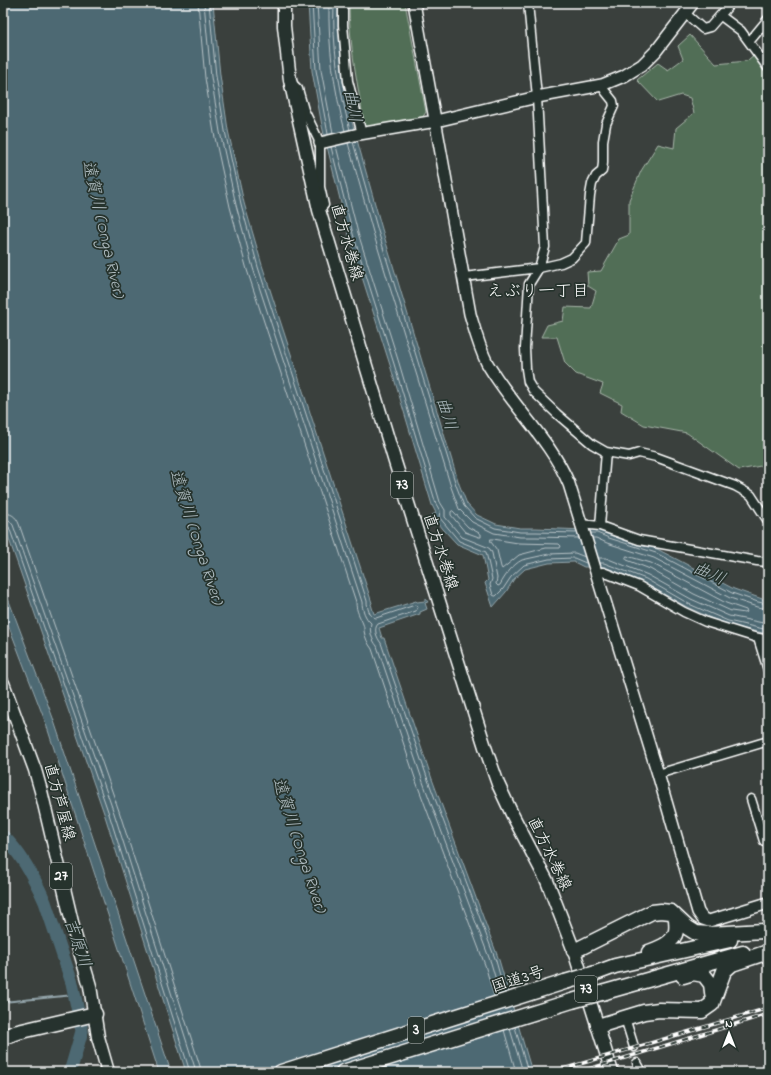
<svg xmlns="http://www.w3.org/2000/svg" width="771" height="1075" viewBox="0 0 771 1075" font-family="'Indie Flower','Klee One',sans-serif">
<rect width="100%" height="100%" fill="#3a403d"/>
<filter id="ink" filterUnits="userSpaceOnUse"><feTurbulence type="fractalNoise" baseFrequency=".025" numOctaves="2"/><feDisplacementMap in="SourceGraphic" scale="8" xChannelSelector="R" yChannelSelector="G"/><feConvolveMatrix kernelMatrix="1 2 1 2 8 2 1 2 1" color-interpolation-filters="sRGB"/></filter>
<g filter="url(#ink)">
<path fill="#516e56" stroke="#a8b6aa" d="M 349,3 L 405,3 L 426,112 L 422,118 L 365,128 C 358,87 349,44 349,3 Z
M 690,35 L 716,64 L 747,61 L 759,50 L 768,60 L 768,466 L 766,465 L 739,470 L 687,433 L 644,425 L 621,411 L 622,404 L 600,393 L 603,384 L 576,374 L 565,363 L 557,337 L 541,337 L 547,325 L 563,321 L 565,307 L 591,308 L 596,291 L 588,286 L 587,272 L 601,271 L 619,239 L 629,235 L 629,200 L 641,171 L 658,144 L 674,148 L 676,128 L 694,113 L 690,98 L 681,95 L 658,102 L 637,80 L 658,63 L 668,70 L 683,59 L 678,46 Z"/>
<path fill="#4d6973" stroke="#94a5ab" d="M 3,3 L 213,3 L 220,75 L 228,130 L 244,203 L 262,265 L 372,603 L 371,604 L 374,614 L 416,601 L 417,602 L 425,601 L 425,598 L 428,602 L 425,603 L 427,609 L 420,612 L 420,614 L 379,628 L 382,638 L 384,638 L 432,779 L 499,960 L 532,1072 L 186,1072 L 105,816 L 3,522 Z
M 308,3 L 338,3 L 338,27 L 343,82 L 352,122 L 382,229 L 459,484 L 467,504 L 477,515 L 496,524 L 520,528 L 536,528 L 584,530 L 598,529 L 610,535 L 657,549 L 734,589 L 768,601 L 768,634 L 726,625 L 687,607 L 644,583 L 603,567 L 584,567 L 574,562 L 549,563 L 525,569 L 514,579 L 506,592 L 493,607 L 485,583 L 488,580 L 483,555 L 457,544 L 443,529 L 432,515 L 436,513 L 432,505 L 390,365 L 349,236 L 322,126 L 312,71 Z
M 3,585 L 53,718 L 171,1072 L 159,1072 L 45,721 L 3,611 Z"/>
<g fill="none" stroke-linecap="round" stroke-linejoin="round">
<path stroke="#b8c3c7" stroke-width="1" d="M 198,3 L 205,78 L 214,133 L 230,207 L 247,270 L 356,602 C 356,612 360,616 363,624 C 364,626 364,629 364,631 C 365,637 368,644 372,649 L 417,784 L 485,965 L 494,996
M 204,3 L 211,77 L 220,132 L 236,205 L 253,268 L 362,602 C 362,609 365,618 371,623 C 369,631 372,640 377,646 L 423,782 L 491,963 L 500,994
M 209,3 L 216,76 L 225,131 L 241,204 L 258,267 L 367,601 C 367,607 369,617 376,618 L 415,605 L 418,607 L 416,611 L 378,624 C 373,629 377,638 381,643 L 428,780 L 496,961 L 505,993
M 312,3 L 316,70 L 328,134
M 317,3 L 321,70 L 333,133
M 329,3 C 328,46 334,89 345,131
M 334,3 C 332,45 339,89 350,130
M 353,142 L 378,231 L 418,362 L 456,485 L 464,506 L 475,518 L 495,528 L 520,532 L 536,532 L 577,533
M 348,143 L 373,232 L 413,363 L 451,487 L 459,509 L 472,522 L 494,533 L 520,537 L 536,537 L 579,538
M 336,146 L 358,233 L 399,363 L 440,502 L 445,510 L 445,517 L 462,537 L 487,547 L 490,549 L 492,553 L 497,578 L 496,584 L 498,586 L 500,585 C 505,576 512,565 522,560 L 549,554 L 575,553 L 585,557
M 331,147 L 353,234 L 394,364 L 436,504 L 440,511 L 439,517 L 459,541 L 486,552 L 492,579 L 490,585 L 493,595 L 495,596 L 496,596 L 503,589 L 511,577 L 524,565 L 549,559 L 574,558 L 586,563
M 453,511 L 468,527 L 481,534 L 481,537 L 479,537 L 465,532 L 451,515 L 451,512 Z
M 3,513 C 11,513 16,516 19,524 L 119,811 L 200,1066 L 201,1072
M 3,519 L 9,520 L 13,525 L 114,813 L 195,1068 L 195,1072
M 3,524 L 6,524 L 9,527 L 109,814 L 190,1072
M 591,533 L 597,533 L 609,538 L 656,553 L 732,593 L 758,602 L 768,604
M 592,538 L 596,538 L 607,543 L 654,558 L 730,598 L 757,607 L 768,609
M 491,539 L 493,539 L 518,543 L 559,544 L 561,546 L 560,548 L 546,548 L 519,555 L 502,569 L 501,567 L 497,550 L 491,542 Z
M 627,556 L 651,563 L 726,603 L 746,610 L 747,612 L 745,613 L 731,611 L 694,594 L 650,569 L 627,560 L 626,558 Z
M 598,558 L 606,558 L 648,575 L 691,599 L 729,616 L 768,624
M 600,563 L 604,563 L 646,579 L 689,604 L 728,621 L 768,630
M 515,1027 L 528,1072
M 510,1029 L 523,1072
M 504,1030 L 516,1072"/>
<path stroke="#94a5ab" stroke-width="2" d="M 3,1002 L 74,995"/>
<path stroke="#4d6973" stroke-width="13" d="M 3,836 C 21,853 35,879 45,902 L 72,983 L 82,1031 L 70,1072"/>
<path stroke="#4e5350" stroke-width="8" stroke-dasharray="8 4" stroke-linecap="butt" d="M 634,1047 L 637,1063"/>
<g stroke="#fff" stroke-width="11">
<path id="street" d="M 343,3 L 343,25 L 348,81 L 362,134
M 528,3 L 537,97 L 545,247 L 539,268 L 529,284 L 525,348 L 526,369 L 528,382 L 534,392 L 557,414 L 592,444 L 606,452 L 629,456 L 639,453 L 656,457 L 735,486 L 751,495 L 768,521
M 685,13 L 703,29 L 710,27 L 731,3
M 721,16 L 741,31 L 749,42
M 768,19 L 749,42 L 768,68
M 293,84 L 298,89 L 304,110 L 320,143 L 320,187 L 324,205 L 319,210
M 464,277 L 539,268 L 561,263 L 572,258 L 586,243 L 590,195 L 592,184 L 596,176 L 602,171 L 603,163 L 603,141 L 606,124 L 614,106 L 613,101 L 605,91 L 602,85
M 580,524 L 600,526 L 639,540 L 757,561 L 768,562
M 600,526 L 606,452
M 596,573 L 603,572 L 639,586 L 684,612 L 706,622 L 754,637 L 768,640
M 758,638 L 768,670
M 658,774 L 768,741
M 751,799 L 764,841 L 768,840
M 625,1018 L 634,1047
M 637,1063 L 642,1072"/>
</g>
<g stroke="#fff" stroke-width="14">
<path id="secondary" d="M 414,3 L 470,314 C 475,331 479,347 487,363 C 511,405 550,439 569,484 L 658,774 L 698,912 L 703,919 L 709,921 L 768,903
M 320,143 L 359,134 L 436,121 L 537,97 L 602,85 L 624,76 L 642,65 L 656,51 L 693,3"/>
</g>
<g stroke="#fff" stroke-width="15">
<path id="primary" d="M 284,3 L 284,26 L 290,80 L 319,210 L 395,462 L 486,750 L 498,784 L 512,814 L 547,881 L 561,917 L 574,951 L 612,1072
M 3,683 L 35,770 L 41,791 L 75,935 L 90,986 L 98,1037 L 108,1072"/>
</g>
<g stroke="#fff" stroke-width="17">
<path id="highway" d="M 574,951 L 652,912 L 661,911 L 671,912 L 688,928 L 696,933 L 709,934 L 764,931
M 649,952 C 659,948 674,943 676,931 C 677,926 676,922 676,917
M 596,973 L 615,966 L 730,940
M 683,976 L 693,973 L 704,975 L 711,984 L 713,1000
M 605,992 L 743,953
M 598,1026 L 644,1012 L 659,1010 L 702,1011 L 712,1004 L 724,971 L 732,964 L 768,952
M 3,1037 L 18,1032 L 95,1014
M 281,1072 L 565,982
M 343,1072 L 572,1001"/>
</g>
<use href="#street" stroke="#26332d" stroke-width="8"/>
<use href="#secondary" stroke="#26332d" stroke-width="11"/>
<use href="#primary" stroke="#26332d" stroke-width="12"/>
<use href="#highway" stroke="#26332d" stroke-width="14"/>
<g stroke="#fff" stroke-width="3.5">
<path id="rail" d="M 553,1072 L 768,1008
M 579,1072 L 768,1014"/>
</g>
<use href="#rail" stroke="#26332d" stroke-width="2" stroke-dasharray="6" stroke-linecap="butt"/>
<g stroke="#fff" stroke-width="17" stroke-linecap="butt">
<path id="highway-bridge" d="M 565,982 L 596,973
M 572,1001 L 605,992"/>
</g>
<use href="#highway-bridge" stroke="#26332d" stroke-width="14"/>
</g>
</g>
<g text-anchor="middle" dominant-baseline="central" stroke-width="3.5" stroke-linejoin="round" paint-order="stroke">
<g fill="#26332d" stroke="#bec2c0" stroke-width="1">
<rect x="391" y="472" width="22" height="26" rx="3"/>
<rect x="50" y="863" width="22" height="26" rx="3"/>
<rect x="575" y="976" width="22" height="26" rx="3"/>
<rect x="408" y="1017" width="16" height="26" rx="3"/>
</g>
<g font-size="15" font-weight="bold" fill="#fff">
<text x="402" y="485">73</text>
<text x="61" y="876">27</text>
<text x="586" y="989">73</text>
<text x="416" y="1030">3</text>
</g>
<g font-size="16" fill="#fff" stroke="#26332d">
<text transform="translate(346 242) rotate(74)">直方水巻線</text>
<text transform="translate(440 552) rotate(72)">直方水巻線</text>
<text transform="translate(59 802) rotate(75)">直方芦屋線</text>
<text transform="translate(549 854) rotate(64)">直方水巻線</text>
<text transform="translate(518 980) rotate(-18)">国道3号</text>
</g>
<g font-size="17" font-style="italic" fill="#afbcc0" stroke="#26332d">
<text transform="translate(352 106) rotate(79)">曲川</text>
<text transform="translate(103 229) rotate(77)">遠賀川 (Onga River)</text>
<text transform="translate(446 414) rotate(73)">曲川</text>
<text transform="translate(196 537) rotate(72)">遠賀川 (Onga River)</text>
<text transform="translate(709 574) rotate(24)">曲川</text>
<text transform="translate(299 845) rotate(72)">遠賀川 (Onga River)</text>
<text transform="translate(77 943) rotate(71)">吉原川</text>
</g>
<g font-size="17" fill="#fff" stroke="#26332d">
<text x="538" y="291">えぶり一丁目</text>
</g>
</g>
<rect width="771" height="1075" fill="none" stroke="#26332d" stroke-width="16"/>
<rect x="8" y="8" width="755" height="1059" fill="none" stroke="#fff" stroke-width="1.5" filter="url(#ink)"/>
<g transform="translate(729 1033)" stroke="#26332d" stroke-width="3" paint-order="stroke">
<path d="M0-3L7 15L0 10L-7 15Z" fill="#ffffff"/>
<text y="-6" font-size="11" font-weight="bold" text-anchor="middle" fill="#ffffff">N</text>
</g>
</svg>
